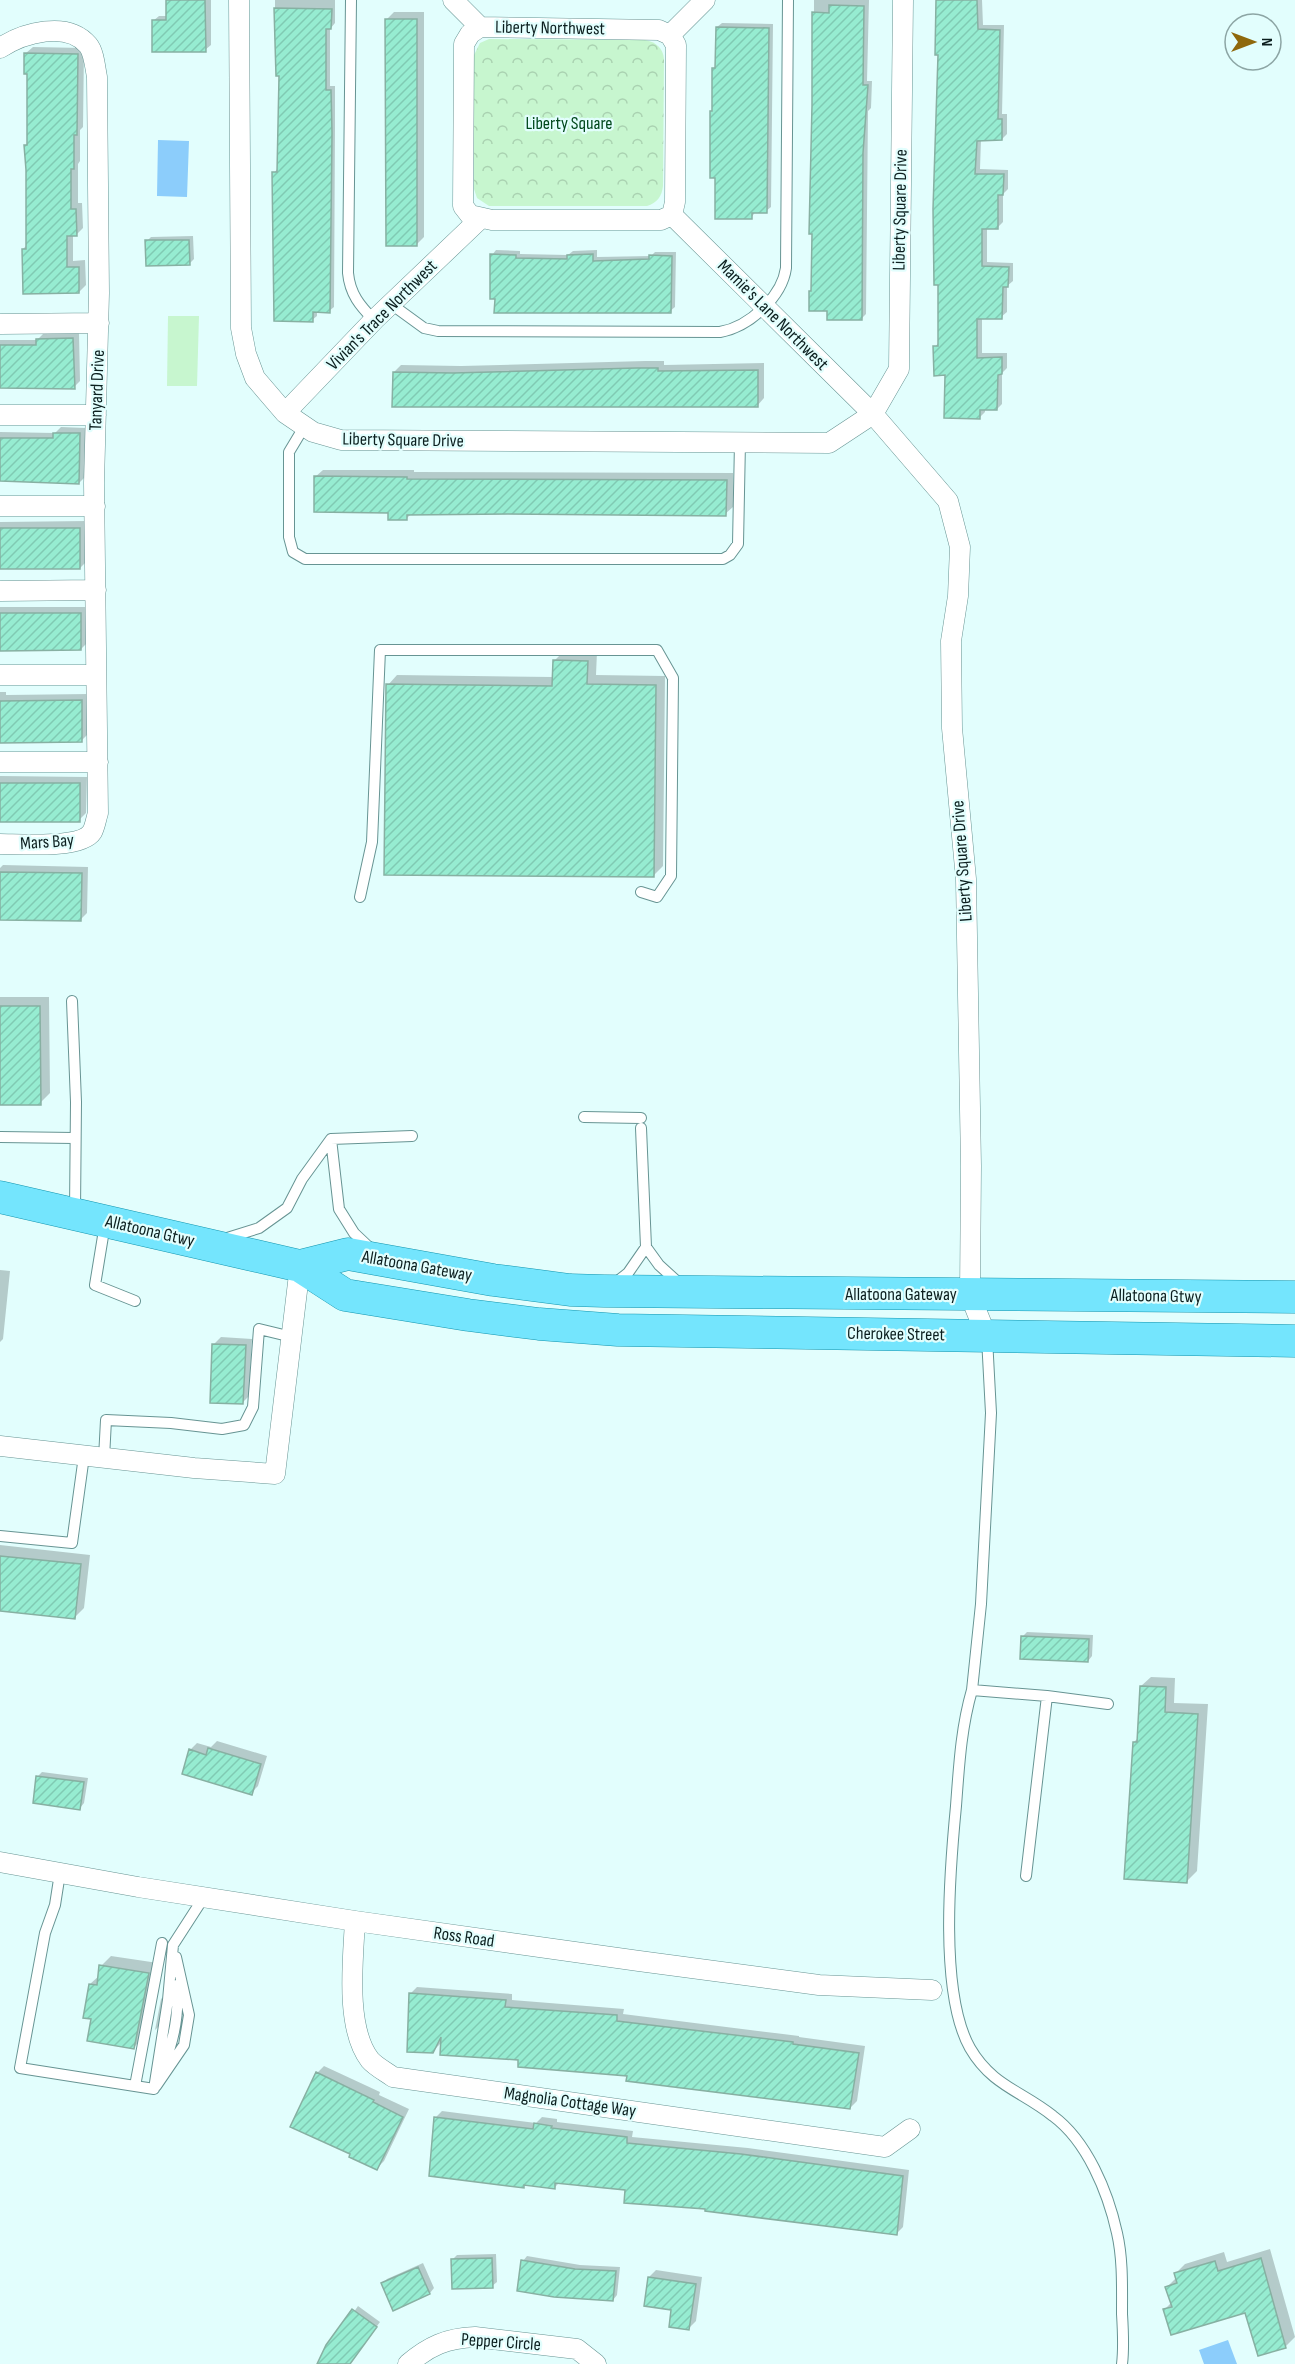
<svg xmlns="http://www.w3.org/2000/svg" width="1295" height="2364" viewBox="0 0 1295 2364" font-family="'Sofia Sans Condensed',sans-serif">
<defs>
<pattern id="forest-crowns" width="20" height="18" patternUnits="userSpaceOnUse" patternTransform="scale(1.5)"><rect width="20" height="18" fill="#c7f6cf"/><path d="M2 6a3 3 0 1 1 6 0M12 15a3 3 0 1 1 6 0" fill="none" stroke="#aad2b1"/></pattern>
<pattern id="building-hatch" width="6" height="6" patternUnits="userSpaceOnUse" patternTransform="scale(1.5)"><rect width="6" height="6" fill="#96ecd1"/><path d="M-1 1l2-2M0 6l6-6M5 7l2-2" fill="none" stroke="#80cab3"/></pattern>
</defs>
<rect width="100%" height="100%" fill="#e2fefd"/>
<path fill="url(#forest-crowns)" d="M 489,39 L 645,40 C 656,42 663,48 664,59 L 663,186 C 662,196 657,203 647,206 L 489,206 L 477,198 L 474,189 L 474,55 L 480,43 Z"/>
<path fill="#c7f6cf" d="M 168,316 L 199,316 L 197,386 L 167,386 Z"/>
<path fill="#8ccdfb" d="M 158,140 L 189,141 L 187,197 L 157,196 Z
M 1228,2340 L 1237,2364 L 1204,2364 L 1199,2350 Z"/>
<path fill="#0003" d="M 168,0 L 211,0 L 211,45 L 205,50 L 153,21 L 159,16 L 167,16 Z
M 275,0 L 335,0 L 335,23 L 330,29 L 330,86 L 335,86 L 335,128 L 334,307 L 329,311 L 317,311 L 317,316 L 312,320 L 274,173 L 278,168 L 280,74 L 275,33 Z
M 814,0 L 869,0 L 867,81 L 872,81 L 871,108 L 868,111 L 866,314 L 861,319 L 829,310 L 810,291 L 813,288 Z
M 937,0 L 982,0 L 983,25 L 1004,25 L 1002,114 L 1007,114 L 1007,134 L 1002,139 L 981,139 L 980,169 L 1008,170 L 1008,189 L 1003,194 L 1003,222 L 998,227 L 987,227 L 987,262 L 1013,263 L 1013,281 L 1007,286 L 1007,312 L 1001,317 L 982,317 L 982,353 L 1007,353 L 1007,368 L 1002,373 L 1002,404 L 997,409 L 985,409 L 985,412 L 980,417 L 946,374 L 935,347 L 939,342 L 940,54 Z
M 394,12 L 424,12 L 424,237 L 417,244 L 387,19 Z
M 722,23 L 773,24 L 771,207 L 766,211 L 756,211 L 751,218 L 717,176 L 713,110 L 714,69 L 717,66 L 717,27 Z
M 33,47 L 84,48 L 83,127 L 80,130 L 80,161 L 78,164 L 78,203 L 82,203 L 83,228 L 76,235 L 73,235 L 73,261 L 85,260 L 86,285 L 79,292 L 23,249 L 27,245 L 27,170 L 25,146 L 28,142 L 28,72 L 26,53 Z
M 193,236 L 194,259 L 189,264 L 147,241 L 151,237 Z
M 496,250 L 520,251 L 520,254 L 568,255 L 573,251 L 597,250 L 597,257 L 651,256 L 655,252 L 676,252 L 675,307 L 670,311 L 496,297 L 492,255 Z
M 79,333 L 80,381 L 74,387 L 0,387 L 0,340 L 37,340 L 43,334 Z
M 645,361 L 664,361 L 664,365 L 764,363 L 764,398 L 757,406 L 394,372 L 401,365 L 461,366 Z
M 61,427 L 86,428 L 85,477 L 79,483 L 0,480 L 0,432 L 55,433 Z
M 323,470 L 414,470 L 414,472 L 733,473 L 733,507 L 725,514 L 411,514 L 407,518 L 315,477 Z
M 87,521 L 87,561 L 80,568 L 0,568 L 0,522 Z
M 0,607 L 87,607 L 88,642 L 81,649 L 0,649 Z
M 564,651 L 597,652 L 596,675 L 665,676 L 663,866 L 653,876 L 388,685 L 397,675 L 554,677 L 554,661 Z
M 0,692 L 6,692 L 6,695 L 89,694 L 89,733 L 82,740 L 0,741 Z
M 0,776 L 87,777 L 86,813 L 79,820 L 0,820 Z
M 3,865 L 88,867 L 87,913 L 80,920 L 0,919 L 0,868 Z
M 0,997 L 49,997 L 50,1093 L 40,1103 L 0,1103 Z
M 0,1270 L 10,1271 L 3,1339 L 0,1342 Z
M 221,1337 L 252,1339 L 249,1396 L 242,1403 L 214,1344 Z
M 0,1545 L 90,1555 L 84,1608 L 74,1618 L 0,1610 Z
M 1027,1632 L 1093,1635 L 1092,1656 L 1088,1661 L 1022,1637 Z
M 1151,1677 L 1175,1678 L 1174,1703 L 1208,1704 L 1197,1871 L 1187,1881 L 1134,1742 L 1138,1738 L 1141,1686 Z
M 217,1741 L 267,1756 L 258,1786 L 251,1793 L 190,1750 L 197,1743 L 211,1747 Z
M 42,1772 L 88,1778 L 84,1803 L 80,1808 L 37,1777 Z
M 111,1956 L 158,1963 L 144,2037 L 134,2047 L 93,2018 L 90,1984 L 100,1975 L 101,1966 Z
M 417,1987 L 512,1994 L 512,2000 L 624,2009 L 623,2014 L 799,2036 L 799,2037 L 865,2046 L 857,2101 L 850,2108 L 519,2058 L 442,2042 L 432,2052 L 410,1994 Z
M 168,1992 L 165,2020 L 155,2030 L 161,1999 Z
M 324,2066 L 380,2092 L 379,2095 L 409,2109 L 384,2161 L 377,2168 L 352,2154 L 317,2073 Z
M 442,2111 L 536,2123 L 542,2117 L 557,2119 L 557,2122 L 633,2131 L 632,2137 L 748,2148 L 909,2170 L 903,2227 L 896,2234 L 707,2208 L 627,2189 L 560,2182 L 554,2188 L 526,2184 L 523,2186 L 435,2118 Z
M 1270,2249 L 1295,2337 L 1285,2347 L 1246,2311 L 1164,2310 L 1172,2302 L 1167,2287 L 1176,2278 L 1175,2274 L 1185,2264 L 1224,2252 L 1227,2262 Z
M 496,2254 L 497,2282 L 492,2286 L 453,2259 L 457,2255 Z
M 527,2256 L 580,2265 L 620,2267 L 617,2295 L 613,2300 L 523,2261 Z
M 423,2263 L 434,2288 L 430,2293 L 394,2309 L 383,2284 L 387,2279 Z
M 656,2270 L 702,2277 L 696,2321 L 689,2328 L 649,2277 Z
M 358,2306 L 380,2322 L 349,2364 L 319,2364 Z"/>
<path fill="url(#building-hatch)" stroke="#87b0a2" stroke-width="1.5" d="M 166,0 L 205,0 L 206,52 L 152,52 L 152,20 L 166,20 Z
M 936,0 L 977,0 L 978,29 L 1000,30 L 998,119 L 1002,119 L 1002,140 L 977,141 L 975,174 L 1004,174 L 1003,195 L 998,195 L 998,229 L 982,229 L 982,266 L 1009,267 L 1008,287 L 1003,287 L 1002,319 L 977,319 L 977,358 L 1002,357 L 1002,374 L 998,375 L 997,410 L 980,410 L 980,419 L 944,418 L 945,375 L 934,376 L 933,346 L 938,346 L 938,285 L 934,285 L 933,209 L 938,55 L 935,55 Z
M 829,5 L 864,6 L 863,85 L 868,85 L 863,153 L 862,320 L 827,320 L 827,311 L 809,311 L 809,291 L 811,291 L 812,234 L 809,234 L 812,105 L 812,12 L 829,13 Z
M 274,8 L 332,9 L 331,29 L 326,29 L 326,90 L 331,90 L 332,133 L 330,313 L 313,312 L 313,322 L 274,321 L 272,172 L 277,172 L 279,76 L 276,76 Z
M 385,19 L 417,19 L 417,246 L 386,246 Z
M 716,27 L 769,28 L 767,213 L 752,213 L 752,219 L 715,219 L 715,178 L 710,178 L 710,111 L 712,111 L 712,68 L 715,68 Z
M 24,53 L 78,54 L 77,135 L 74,135 L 74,169 L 71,169 L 71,209 L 76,209 L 77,236 L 67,236 L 67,267 L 79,267 L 79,293 L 23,294 L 22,249 L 26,249 L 26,170 L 24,145 L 27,145 L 27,74 L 24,74 Z
M 145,240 L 189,240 L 190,265 L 146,266 Z
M 490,254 L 516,255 L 516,258 L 567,259 L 567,255 L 593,254 L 593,261 L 649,259 L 649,255 L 672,256 L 671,313 L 494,313 L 495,299 L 490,299 Z
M 73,338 L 75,389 L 0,388 L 0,345 L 36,345 L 36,339 Z
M 637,368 L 658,368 L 658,371 L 758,370 L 758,407 L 392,407 L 393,372 L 453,373 Z
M 53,433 L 80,433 L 79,484 L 0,481 L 0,438 L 53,438 Z
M 314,476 L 407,477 L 407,479 L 727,480 L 726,516 L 508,514 L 407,515 L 407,520 L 388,520 L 388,513 L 314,512 Z
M 0,528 L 80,528 L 80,569 L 0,569 Z
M 0,613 L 81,613 L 81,650 L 0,651 Z
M 553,660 L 588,661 L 587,684 L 656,685 L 654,877 L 384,875 L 386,684 L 552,686 Z
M 82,700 L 82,742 L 0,743 L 0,701 Z
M 0,783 L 80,783 L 80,822 L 0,822 Z
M 0,872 L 82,873 L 81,921 L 0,920 Z
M 0,1006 L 40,1006 L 41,1105 L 0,1105 Z
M 212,1344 L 246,1345 L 243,1404 L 210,1403 Z
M 0,1556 L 81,1564 L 75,1619 L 0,1611 Z
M 1021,1636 L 1089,1639 L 1088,1662 L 1020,1659 Z
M 1140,1686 L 1166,1687 L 1165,1712 L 1198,1714 L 1187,1883 L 1124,1879 L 1133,1742 L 1137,1742 Z
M 208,1748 L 261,1764 L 252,1795 L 182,1774 L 189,1749 L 206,1755 Z
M 36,1776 L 84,1782 L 80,1810 L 33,1803 Z
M 99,1965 L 149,1973 L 134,2049 L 87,2041 L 91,2019 L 83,2018 L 89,1984 L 97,1985 Z
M 409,1993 L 506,2000 L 505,2007 L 617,2015 L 617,2021 L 793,2042 L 793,2044 L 859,2053 L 850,2109 L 626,2081 L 627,2076 L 518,2067 L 518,2060 L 440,2055 L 441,2037 L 433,2053 L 407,2052 Z
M 316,2072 L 374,2100 L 373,2102 L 403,2117 L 377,2170 L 349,2157 L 350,2154 L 290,2127 Z
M 434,2117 L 533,2129 L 534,2123 L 552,2126 L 551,2128 L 627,2137 L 627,2143 L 741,2154 L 903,2176 L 897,2235 L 705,2211 L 705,2209 L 624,2203 L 625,2190 L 555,2183 L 555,2189 L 524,2185 L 524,2188 L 429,2176 Z
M 492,2258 L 493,2288 L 452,2289 L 451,2259 Z
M 1261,2258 L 1286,2348 L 1258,2356 L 1245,2313 L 1171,2335 L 1163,2309 L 1172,2307 L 1165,2287 L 1177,2283 L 1174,2273 L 1215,2261 L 1218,2271 Z
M 521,2260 L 575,2269 L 616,2271 L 613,2301 L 554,2297 L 517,2291 Z
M 418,2267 L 430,2294 L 393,2311 L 381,2283 Z
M 648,2277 L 696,2284 L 689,2330 L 669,2327 L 671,2310 L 644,2306 Z
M 352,2309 L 377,2327 L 350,2364 L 317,2364 L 326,2345 Z"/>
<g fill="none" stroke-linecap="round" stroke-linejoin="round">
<g stroke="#679493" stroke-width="12">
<path id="lane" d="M 351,0 L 348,273 C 350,294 360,306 374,320
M 391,304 L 424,328 L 438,331 L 720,332 C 749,327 782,297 786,268 L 788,0
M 304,427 L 289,452 L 289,537 L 293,552 L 305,559 L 723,559 L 730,555 L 738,544 L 740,442
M 360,897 L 372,842 L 380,650 L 657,650 L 673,678 L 671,876 L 657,897 L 641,892
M 72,1001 L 76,1102 L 75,1210
M 584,1117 L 641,1118
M 641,1128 L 646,1247
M 0,1137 L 74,1138
M 331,1139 L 412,1136
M 105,1224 L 95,1285 L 135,1301
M 224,1239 L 259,1228 L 287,1208 L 302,1179 L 331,1139 L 339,1209 L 354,1233 L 372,1250
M 614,1284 L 628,1273 L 646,1247 L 659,1265 L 681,1285
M 987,1338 L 991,1413 L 981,1604 L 972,1690 L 1047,1696 L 1026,1876
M 104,1458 L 106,1420 L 171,1423 L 222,1429 L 244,1425 L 253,1407 L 259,1329 L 292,1337
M 0,1536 L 72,1543 L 84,1456
M 972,1690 C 961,1728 959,1766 956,1806 C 950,1868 939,1993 970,2048 C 992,2086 1022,2091 1053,2116 C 1087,2141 1108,2192 1117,2233 C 1123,2259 1122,2288 1122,2314 C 1123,2330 1124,2348 1122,2364
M 1047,1696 L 1108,1704
M 60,1873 L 55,1905 L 45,1933 L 20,2068 L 154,2089
M 163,2066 C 174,2041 179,2013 177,1985
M 135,2086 L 162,1943
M 156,2086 L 184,2045 L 189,2015 L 176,1957
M 154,2089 L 168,2000 L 173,1945 L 204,1897"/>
</g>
<g stroke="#679493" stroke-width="21">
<path id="street" d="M 239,0 L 241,328 L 246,354 L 255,378 L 285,413 L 313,432 L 341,440 L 829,443 L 873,414 L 899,369 L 903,0
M 453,0 L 480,27
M 480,27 L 659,30 L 670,35 L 676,45 L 675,202 L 672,215 L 661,220 L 492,220 L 470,215 L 463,206 L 464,44 L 470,34 Z
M 670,35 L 705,0
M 0,48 C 23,33 67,20 88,45 C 94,52 95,67 97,77 L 99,293 L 94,483 L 98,813 C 96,819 95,827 92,832 C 81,849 20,844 0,844
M 672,215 L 873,414 L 948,501 L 960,547 L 958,596 L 951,641 L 952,728 L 966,879 L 971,1166 L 970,1295 L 986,1335
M 0,324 L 99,323
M 285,413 L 374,320 L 481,218
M 0,415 L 96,415
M 0,506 L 95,506
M 0,591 L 96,590
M 0,675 L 96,675
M 0,762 L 98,762
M 0,1446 L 194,1468 L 275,1474 L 300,1266
M 0,1862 L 138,1887 L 355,1921 L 639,1961 L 819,1985 L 932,1990
M 355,1921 C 353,1960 345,2028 370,2060 C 375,2066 386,2072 393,2077 L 885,2147 L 910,2129
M 408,2364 C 429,2346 447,2338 475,2337 L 577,2349 L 596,2364"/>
</g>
<g stroke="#1495ae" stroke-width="33">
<path id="primary" d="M 0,1197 L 300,1266 L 345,1295 L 468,1315 L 539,1324 L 618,1330 L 1295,1341
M 300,1266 L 348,1254 L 493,1280 L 570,1290 L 604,1291 L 1295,1297"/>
</g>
<use href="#lane" stroke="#fff" stroke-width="10"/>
<use href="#street" stroke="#fff" stroke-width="20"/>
<use href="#primary" stroke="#74e5fd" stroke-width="32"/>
</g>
<g text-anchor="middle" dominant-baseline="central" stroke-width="4.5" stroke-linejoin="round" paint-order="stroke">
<g font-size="18" fill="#0c1f1f" stroke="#e2fefd">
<text transform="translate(550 28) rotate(1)">Liberty Northwest</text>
<text transform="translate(900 210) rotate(-89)">Liberty Square Drive</text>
<text transform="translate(382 315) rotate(-45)">Vivian's Trace Northwest</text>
<text transform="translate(773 315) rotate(45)">Mamie's Lane Northwest</text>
<text transform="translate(97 390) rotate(-88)">Tanyard Drive</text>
<text transform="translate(403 440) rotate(1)">Liberty Square Drive</text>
<text transform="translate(47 842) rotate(-4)">Mars Bay</text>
<text transform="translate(962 861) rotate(-94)">Liberty Square Drive</text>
<text transform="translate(150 1231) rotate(13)">Allatoona Gtwy</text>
<text transform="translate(417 1266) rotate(10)">Allatoona Gateway</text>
<text x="901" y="1294">Allatoona Gateway</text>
<text transform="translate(1156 1296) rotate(1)">Allatoona Gtwy</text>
<text transform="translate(896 1334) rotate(1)">Cherokee Street</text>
<text transform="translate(464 1937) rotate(8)">Ross Road</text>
<text transform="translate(570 2102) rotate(8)">Magnolia Cottage Way</text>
<text transform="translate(501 2342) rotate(4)">Pepper Circle</text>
</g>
<g font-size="18" fill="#00481b" stroke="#e2fefd">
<text x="569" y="123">Liberty Square</text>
</g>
</g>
<g transform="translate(1253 42) rotate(90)"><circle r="28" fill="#e2fefd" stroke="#8ca5a4" stroke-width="1.5"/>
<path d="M0-4.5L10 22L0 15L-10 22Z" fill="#8f680c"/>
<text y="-9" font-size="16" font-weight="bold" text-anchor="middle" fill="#0c1f1f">N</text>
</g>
</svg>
